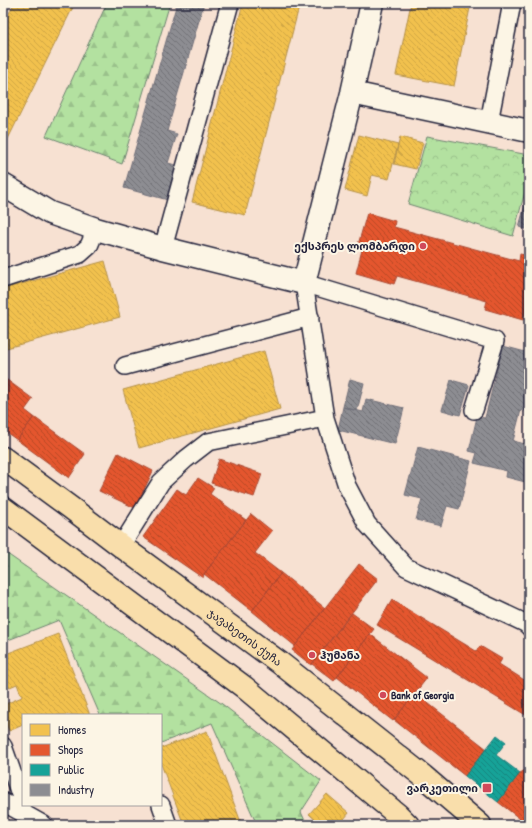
<svg xmlns="http://www.w3.org/2000/svg" width="532" height="828" viewBox="0 0 532 828" font-family="'Patrick Hand','Noto Sans Georgian',sans-serif">
<defs>
<pattern id="forest-firs" width="22" height="20" patternUnits="userSpaceOnUse"><rect width="22" height="20" fill="#b3e1a0"/><path d="M5 1l3.5 6h-7zM16 11l3.5 6h-7z" fill="#9ac18b"/></pattern>
<pattern id="park-crowns" width="20" height="18" patternUnits="userSpaceOnUse"><rect width="20" height="18" fill="#b3e1a0"/><path d="M2 6a3 3 0 1 1 6 0M12 15a3 3 0 1 1 6 0" fill="none" stroke="#9ac18b"/></pattern>
<pattern id="homes-back-hatch" width="6" height="6" patternUnits="userSpaceOnUse"><rect width="6" height="6" fill="#f2c14e"/><path d="M-1 5l2 2M0 0l6 6M5-1l2 2" fill="none" stroke="#cfa645"/></pattern>
<pattern id="shops-back-hatch" width="6" height="6" patternUnits="userSpaceOnUse"><rect width="6" height="6" fill="#e4572e"/><path d="M-1 5l2 2M0 0l6 6M5-1l2 2" fill="none" stroke="#b84828"/></pattern>
<pattern id="public-back-hatch" width="6" height="6" patternUnits="userSpaceOnUse"><rect width="6" height="6" fill="#17a398"/><path d="M-1 5l2 2M0 0l6 6M5-1l2 2" fill="none" stroke="#14847d"/></pattern>
<pattern id="industry-back-hatch" width="6" height="6" patternUnits="userSpaceOnUse"><rect width="6" height="6" fill="#8d8d92"/><path d="M-1 5l2 2M0 0l6 6M5-1l2 2" fill="none" stroke="#737378"/></pattern>
</defs>
<rect width="100%" height="100%" fill="#f7e1d2"/>
<filter id="ink" filterUnits="userSpaceOnUse"><feTurbulence type="fractalNoise" baseFrequency=".025" numOctaves="2"/><feDisplacementMap in="SourceGraphic" scale="8" xChannelSelector="R" yChannelSelector="G"/><feConvolveMatrix kernelMatrix="1 2 1 2 8 2 1 2 1" color-interpolation-filters="sRGB"/></filter>
<g filter="url(#ink)">
<path fill="url(#forest-firs)" stroke="#6a826e" d="M 107,3 L 170,3 L 122,164 L 46,136 Z
M 3,551 L 222,704 L 321,781 L 301,812 L 307,825 L 257,825 L 212,723 L 161,743 L 161,715 L 100,715 L 59,620 L 3,642 Z"/>
<path fill="url(#park-crowns)" stroke="#6a826e" d="M 427,136 L 529,155 L 529,177 L 513,236 L 408,204 Z"/>
<path fill="url(#homes-back-hatch)" stroke="#b49148" d="M 14,3 L 75,3 L 8,139 L 3,136 L 3,26 Z
M 243,3 L 300,3 L 245,215 L 192,202 Z
M 411,3 L 471,3 L 454,86 L 396,75 Z
M 359,135 L 398,145 L 389,179 L 372,175 L 367,196 L 345,190 Z
M 400,137 L 423,143 L 416,169 L 394,164 Z
M 105,261 L 120,317 L 3,349 L 3,289 Z
M 264,351 L 280,409 L 139,448 L 123,390 Z
M 58,634 L 90,715 L 23,715 L 23,725 L 9,731 L 3,715 L 3,705 L 22,697 L 17,684 L 3,690 L 3,655 Z
M 207,731 L 242,825 L 184,825 L 161,764 L 161,748 Z
M 327,794 L 349,813 L 339,825 L 321,825 L 309,814 Z"/>
<path fill="url(#shops-back-hatch)" stroke="#aa4732" d="M 367,213 L 395,221 L 394,227 L 519,261 L 520,254 L 529,256 L 529,299 L 523,320 L 485,309 L 487,301 L 397,276 L 394,284 L 356,273 L 363,246 L 358,245 Z
M 3,377 L 33,399 L 25,410 L 34,417 L 17,440 L 3,430 Z
M 34,417 L 85,454 L 69,478 L 17,440 Z
M 118,453 L 153,471 L 135,508 L 99,491 Z
M 219,459 L 262,474 L 254,497 L 211,483 Z
M 198,478 L 214,488 L 210,494 L 246,520 L 204,574 L 203,578 L 143,537 L 177,489 L 186,495 Z
M 251,514 L 272,531 L 255,553 L 281,573 L 252,611 L 204,574 Z
M 359,564 L 378,579 L 311,665 L 292,650 Z
M 281,573 L 325,608 L 295,646 L 252,611 Z
M 392,600 L 476,651 L 480,646 L 502,659 L 499,664 L 529,683 L 529,717 L 377,625 Z
M 352,613 L 374,629 L 334,681 L 312,664 Z
M 370,634 L 427,678 L 393,721 L 337,677 Z
M 415,693 L 487,749 L 465,776 L 394,720 Z
M 529,768 L 529,825 L 528,825 L 498,802 L 520,773 Z"/>
<path fill="url(#public-back-hatch)" stroke="#1a7c7c" d="M 497,735 L 506,742 L 496,755 L 520,773 L 498,802 L 465,776 Z"/>
<path fill="url(#industry-back-hatch)" stroke="#6d6d78" d="M 177,3 L 204,3 L 167,131 L 177,134 L 168,163 L 179,166 L 168,200 L 124,188 Z
M 525,205 L 529,206 L 529,230 L 519,227 Z
M 503,346 L 529,353 L 529,412 L 521,410 L 513,441 L 529,445 L 529,483 L 506,477 L 507,471 L 474,463 L 477,453 L 469,451 L 477,417 L 485,418 Z
M 350,379 L 364,383 L 357,411 L 343,407 Z
M 451,380 L 469,385 L 460,415 L 442,410 Z
M 366,399 L 404,408 L 395,444 L 338,430 L 343,407 L 363,412 Z
M 418,447 L 471,461 L 459,509 L 447,506 L 441,526 L 416,520 L 422,499 L 405,495 Z"/>
<g fill="none" stroke-linecap="round" stroke-linejoin="round">
<g stroke="#22223b" stroke-width="20">
<path id="lane" d="M 489,122 L 512,3
M 163,248 L 230,3
M 3,279 L 80,254 L 89,246 L 96,229
M 125,366 L 310,317
M 474,410 L 495,341 L 304,283 L 325,418 L 347,486 L 367,524 L 406,567 L 527,624 L 529,627
M 121,546 L 161,482 L 186,459 L 208,442 L 325,418
M 3,746 L 23,803
M 3,802 L 44,825
M 161,805 L 168,825"/>
</g>
<g stroke="#22223b" stroke-width="25">
<path id="street" d="M 352,93 L 529,131
M 3,185 L 50,213 L 96,229 L 163,248 L 304,283 L 352,93 L 372,3"/>
</g>
<g stroke="#22223b" stroke-width="25">
<g id="primary">
<path id="s1" d="M 3,458 L 71,508 L 121,546 L 280,663 L 423,776 L 480,825"/>
<path d="M 3,508 L 244,687 L 398,815 L 408,825"/>
</g>
</g>
<use href="#lane" stroke="#fcf5e5" stroke-width="17"/>
<use href="#street" stroke="#fcf5e5" stroke-width="22"/>
<use href="#primary" stroke="#f9deab" stroke-width="22"/>
</g>
</g>
<g fill="#d1495b" stroke="#fcf5e5" stroke-width="1.5">
<circle cx="423" cy="246" r="4"/>
<circle cx="312" cy="655" r="4"/>
<circle cx="383" cy="695" r="4"/>
<rect x="482" y="783" width="10" height="10" rx="2"/>
</g>
<g text-anchor="middle" dominant-baseline="central" stroke-width="4" stroke-linejoin="round" paint-order="stroke">
<g font-size="11" font-weight="bold" fill="#22223b" stroke="#fcf5e5" text-anchor="end">
<text x="415" y="246">ექსპრეს ლომბარდი</text>
<text x="320" y="655" text-anchor="start">ჰუმანა</text>
<text x="391" y="695" text-anchor="start">Bank of Georgia</text>
<text x="478" y="788">ვარკეთილი</text>
</g>
<g font-size="11" fill="#22223b" stroke="#fcf5e5">
<text stroke="none"><textPath href="#s1" startOffset="301">ჯავახეთის ქუჩა</textPath></text>
</g>
</g>
<rect width="532" height="828" fill="none" stroke="#fcf5e5" stroke-width="16"/>
<rect x="8" y="8" width="516" height="812" fill="none" stroke="#22223b" stroke-width="1.5" filter="url(#ink)"/>
<rect x="22" y="714" width="140" height="92" fill="#fcf5e5" stroke="#a5a1a1"/>
<rect x="30" y="724" width="20" height="12" fill="#f2c14e" stroke="#a5a1a1"/>
<text x="58" y="734" font-size="12" fill="#22223b">Homes</text>
<rect x="30" y="744" width="20" height="12" fill="#e4572e" stroke="#a5a1a1"/>
<text x="58" y="754" font-size="12" fill="#22223b">Shops</text>
<rect x="30" y="764" width="20" height="12" fill="#17a398" stroke="#a5a1a1"/>
<text x="58" y="774" font-size="12" fill="#22223b">Public</text>
<rect x="30" y="784" width="20" height="12" fill="#8d8d92" stroke="#a5a1a1"/>
<text x="58" y="794" font-size="12" fill="#22223b">Industry</text>
</svg>
